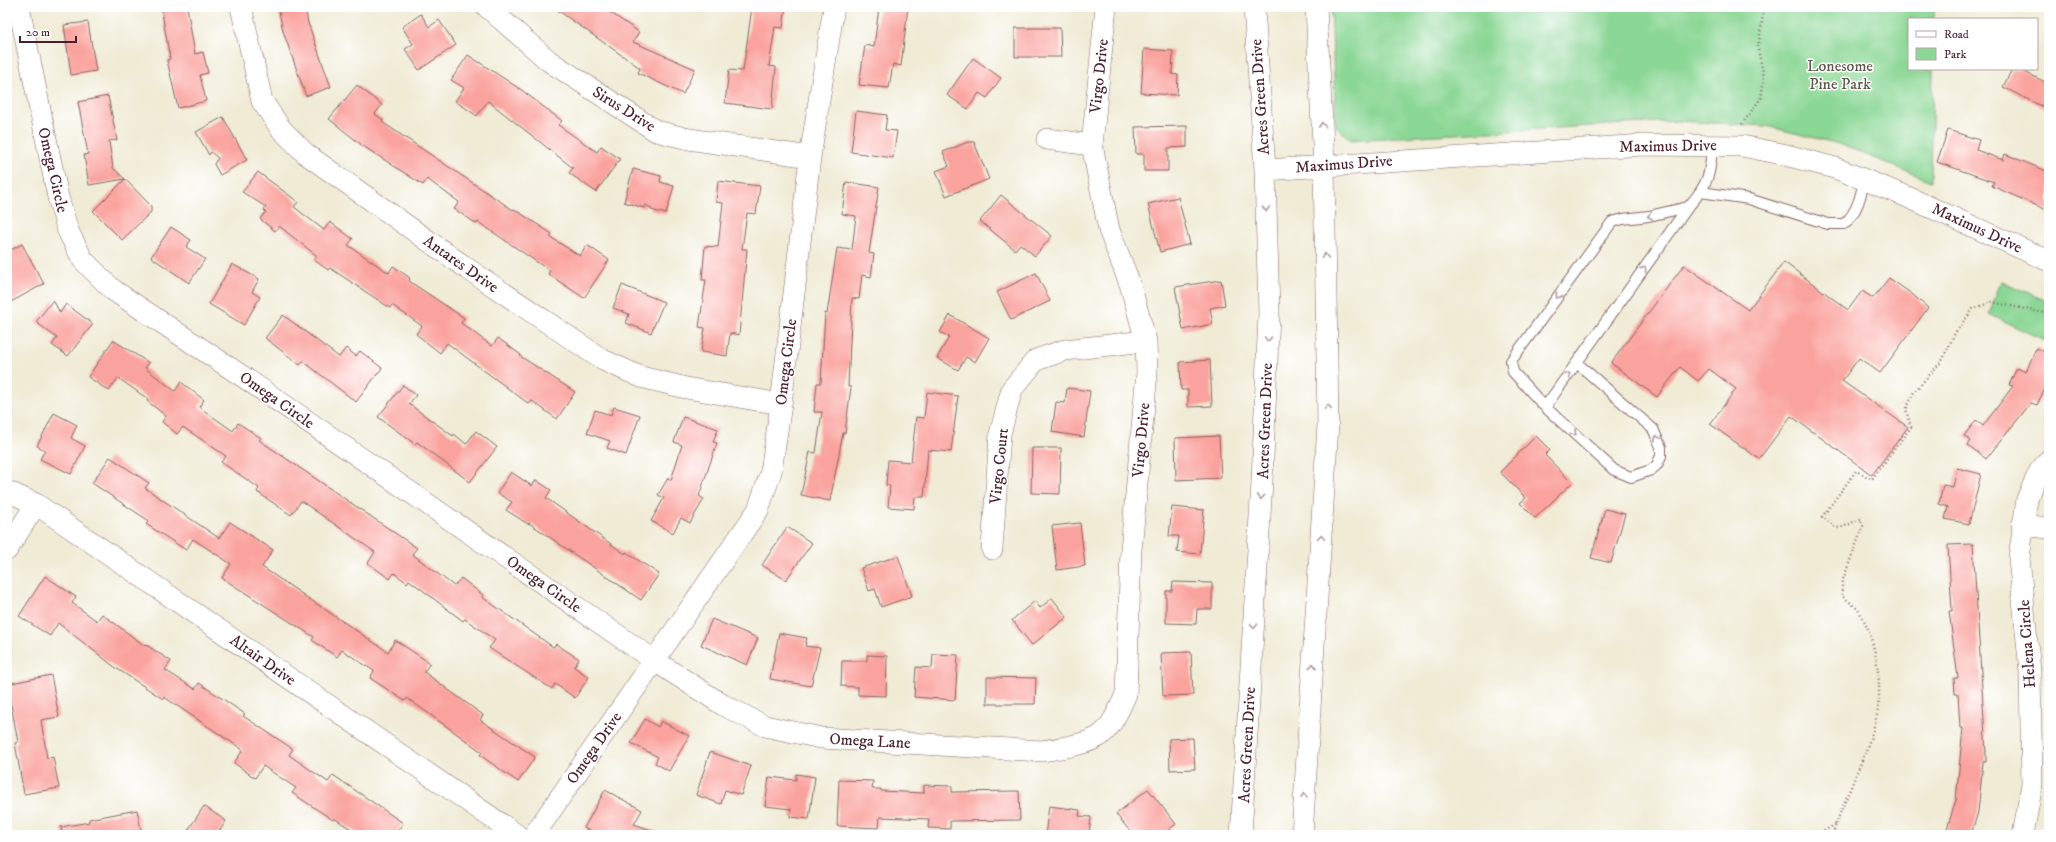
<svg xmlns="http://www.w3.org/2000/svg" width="2056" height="842" viewBox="0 0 2056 842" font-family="'IM FELL DW Pica',serif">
<rect width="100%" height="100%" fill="#fff"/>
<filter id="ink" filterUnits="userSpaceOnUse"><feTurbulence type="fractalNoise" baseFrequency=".025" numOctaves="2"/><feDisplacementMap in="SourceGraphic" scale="8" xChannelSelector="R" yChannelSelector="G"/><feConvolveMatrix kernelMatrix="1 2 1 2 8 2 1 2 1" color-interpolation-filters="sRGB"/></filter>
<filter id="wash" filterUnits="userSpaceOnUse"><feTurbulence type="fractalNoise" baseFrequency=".012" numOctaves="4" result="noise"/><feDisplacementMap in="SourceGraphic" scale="16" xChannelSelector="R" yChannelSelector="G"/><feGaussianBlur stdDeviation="0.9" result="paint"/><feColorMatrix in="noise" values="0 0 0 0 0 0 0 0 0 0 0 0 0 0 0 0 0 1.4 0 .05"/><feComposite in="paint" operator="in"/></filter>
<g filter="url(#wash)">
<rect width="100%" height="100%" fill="#f0ebd5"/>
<path fill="#8bd795" stroke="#6a7b60" d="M 1331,7 L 1934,7 L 1934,19 L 1909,19 L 1909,69 L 1933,69 L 1931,181 L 1839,144 L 1766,126 L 1678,121 L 1351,140 L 1336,126 Z
M 2001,281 L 2049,302 L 2049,343 L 1989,314 Z"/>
<g id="blocks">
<path fill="#faa29d" d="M 161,7 L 187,7 L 195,54 L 203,52 L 208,73 L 200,75 L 206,101 L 178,108 L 167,60 L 170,59 Z
M 278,7 L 305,7 L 308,23 L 331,87 L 306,96 L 283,31 Z
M 553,7 L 602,7 L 639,32 L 633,42 L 695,69 L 683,94 L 638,73 L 640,68 Z
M 752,7 L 786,7 L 783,28 L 775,27 L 769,66 L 776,67 L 772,109 L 725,103 L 729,70 L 743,71 Z
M 879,7 L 908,7 L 901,66 L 893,64 L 889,88 L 859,85 L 865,45 L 874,47 Z
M 421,14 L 429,27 L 439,20 L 456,45 L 419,70 L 405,49 L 413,44 L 402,27 Z
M 88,22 L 96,71 L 71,75 L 64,25 Z
M 1015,28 L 1060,28 L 1061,57 L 1015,57 Z
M 1144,49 L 1173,51 L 1172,74 L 1178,75 L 1177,95 L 1141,93 Z
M 468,55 L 523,91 L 562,121 L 558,125 L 597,152 L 601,146 L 620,159 L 596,192 L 569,173 L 573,168 L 488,101 L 477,116 L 455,101 L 464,88 L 451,80 Z
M 973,58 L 1001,78 L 987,98 L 979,93 L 968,109 L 947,95 Z
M 2012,69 L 2019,69 L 2049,84 L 2049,110 L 2003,87 Z
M 357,85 L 382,105 L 375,114 L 383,120 L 382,122 L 513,210 L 514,209 L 552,234 L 550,237 L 580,256 L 587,245 L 609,260 L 584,298 L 548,274 L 550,271 L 478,222 L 477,224 L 454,209 L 459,202 L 427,179 L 423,185 L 363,146 L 329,119 Z
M 108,96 L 117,140 L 109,141 L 113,168 L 125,179 L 89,185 L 84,155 L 88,154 L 78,102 Z
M 856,111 L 887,115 L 885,130 L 897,131 L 893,158 L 851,152 Z
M 223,117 L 247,160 L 220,175 L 214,164 L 218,158 L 211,152 L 209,155 L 196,132 Z
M 1187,126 L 1187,147 L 1168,148 L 1168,171 L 1144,171 L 1144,154 L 1136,154 L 1135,127 Z
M 1948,130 L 1979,140 L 1976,150 L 2003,160 L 2005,154 L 2049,172 L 2049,211 L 1992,186 L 1994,182 L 1937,162 Z
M 968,142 L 974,142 L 989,179 L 946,196 L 936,171 L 949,166 L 943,152 Z
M 633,169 L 661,176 L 660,182 L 674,186 L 666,214 L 651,210 L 651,208 L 646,205 L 644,208 L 624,202 Z
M 258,172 L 298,202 L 294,207 L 324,230 L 330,222 L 353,239 L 348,245 L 389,273 L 393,266 L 410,278 L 409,281 L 464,318 L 461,323 L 492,346 L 498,338 L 521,355 L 520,356 L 575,392 L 557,419 L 532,401 L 529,404 L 447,343 L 440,353 L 416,334 L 422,326 L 392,305 L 390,308 L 330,268 L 328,270 L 314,260 L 317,256 L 279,226 L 275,231 L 260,219 L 266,212 L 264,210 L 266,207 L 242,192 Z
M 125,179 L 151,206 L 151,212 L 122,240 L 93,211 Z
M 718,181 L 760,186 L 756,214 L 747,213 L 742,249 L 747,249 L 739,335 L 730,333 L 727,356 L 701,352 L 705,328 L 699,327 L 706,280 L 702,280 L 705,246 L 718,247 L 723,203 L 716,202 Z
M 846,182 L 879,187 L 869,253 L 874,254 L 871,277 L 862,275 L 859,299 L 852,298 L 848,387 L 851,387 L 845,433 L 843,433 L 830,501 L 801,495 L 810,452 L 816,453 L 822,412 L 814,412 L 817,383 L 821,383 L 825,313 L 827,314 L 837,248 L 852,250 L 856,216 L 842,214 Z
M 1001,195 L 1052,236 L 1035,256 L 1020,244 L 1015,250 L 980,221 Z
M 1178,197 L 1190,244 L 1160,252 L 1148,204 Z
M 171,227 L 191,240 L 186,247 L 205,259 L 189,283 L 151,257 Z
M 22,244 L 44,284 L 7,304 L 7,252 Z
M 1784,262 L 1848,310 L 1862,291 L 1873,298 L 1889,278 L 1912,294 L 1928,308 L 1880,373 L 1859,358 L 1842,381 L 1908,427 L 1872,475 L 1791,416 L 1759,459 L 1710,424 L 1736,389 L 1709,369 L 1698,381 L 1680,367 L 1657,397 L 1611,363 L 1684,265 L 1748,310 Z
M 232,264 L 259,279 L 252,292 L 260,297 L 244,325 L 209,304 Z
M 1036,273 L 1050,301 L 1011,320 L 997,292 Z
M 1221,280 L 1225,305 L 1210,308 L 1213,324 L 1183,330 L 1175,287 Z
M 622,285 L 664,302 L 651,333 L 626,323 L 629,314 L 613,308 Z
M 53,300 L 60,313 L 66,304 L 93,324 L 68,356 L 52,345 L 57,338 L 36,322 Z
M 283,315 L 339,357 L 346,348 L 356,356 L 360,351 L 382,368 L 356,402 L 303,361 L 300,365 L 265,338 Z
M 950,315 L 989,338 L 975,362 L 966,357 L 958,370 L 937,358 L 949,337 L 940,332 Z
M 113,340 L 149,363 L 145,368 L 175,391 L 181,382 L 204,400 L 199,407 L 233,431 L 238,423 L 261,438 L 259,440 L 417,548 L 412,554 L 454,586 L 461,578 L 483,595 L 482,597 L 553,647 L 556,644 L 579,659 L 574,667 L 589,677 L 575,698 L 555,684 L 552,689 L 489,648 L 495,640 L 465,619 L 463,621 L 409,580 L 407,583 L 394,573 L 390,579 L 368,563 L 375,552 L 301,501 L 291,515 L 257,492 L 259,488 L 221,462 L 226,456 L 183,427 L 177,434 L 162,422 L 166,416 L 147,401 L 148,399 L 118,378 L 109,391 L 88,377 Z
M 2036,348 L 2049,354 L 2049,379 L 2037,405 L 2031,403 L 1986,459 L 1968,445 L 1971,441 L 1964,436 L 1976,420 L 1983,426 L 2013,386 L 2009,385 L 2017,368 L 2026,372 Z
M 1210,360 L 1212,406 L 1188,407 L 1188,390 L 1181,390 L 1180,362 Z
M 403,385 L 416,395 L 409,404 L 453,436 L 454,434 L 466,444 L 476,431 L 497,447 L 470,482 L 417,442 L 415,444 L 378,417 Z
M 1067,388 L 1090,391 L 1084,437 L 1052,432 L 1056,402 L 1065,403 Z
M 927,392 L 958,396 L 951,452 L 928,450 L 924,497 L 915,497 L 914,509 L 888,507 L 890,486 L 886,485 L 888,460 L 911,462 L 916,417 L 924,418 Z
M 614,407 L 640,415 L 626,455 L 607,448 L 610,441 L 587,433 L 595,410 L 611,415 Z
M 54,413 L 77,425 L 71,438 L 85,446 L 71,474 L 40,459 L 45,450 L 37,446 Z
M 683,417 L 718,429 L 713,442 L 717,443 L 699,496 L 704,499 L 690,523 L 681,518 L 673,533 L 651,521 L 664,498 L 658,495 L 668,478 L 671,480 L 682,445 L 674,442 Z
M 1219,436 L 1221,478 L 1176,480 L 1175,438 Z
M 1536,436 L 1550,450 L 1545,455 L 1572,483 L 1535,518 L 1520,503 L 1526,498 L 1500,472 Z
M 1032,448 L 1061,448 L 1060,494 L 1031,493 Z
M 110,457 L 149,483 L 145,488 L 219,538 L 230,522 L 273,550 L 262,567 L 388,652 L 395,640 L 430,663 L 424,672 L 483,715 L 480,720 L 535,757 L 518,782 L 480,755 L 482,752 L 407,698 L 405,701 L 370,678 L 374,671 L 342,650 L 337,657 L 312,640 L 314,637 L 222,578 L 231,564 L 193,539 L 186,550 L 146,524 L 149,521 L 92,483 Z
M 1957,468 L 1981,474 L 1969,524 L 1945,519 L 1948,507 L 1939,504 L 1943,485 L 1953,487 Z
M 511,472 L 532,486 L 536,480 L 551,490 L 546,498 L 625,554 L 626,552 L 659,574 L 641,600 L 529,523 L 528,524 L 506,510 L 512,502 L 497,493 Z
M 1172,507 L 1204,510 L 1200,554 L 1177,552 L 1179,536 L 1169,536 Z
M 1605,509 L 1625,514 L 1611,563 L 1591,558 Z
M 1080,523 L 1085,566 L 1057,570 L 1052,526 Z
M 787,527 L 812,543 L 786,580 L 762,565 Z
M 1973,544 L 1986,753 L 1986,762 L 1983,762 L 1978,812 L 1971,835 L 1945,835 L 1956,800 L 1963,728 L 1960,728 L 1958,694 L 1955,694 L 1954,678 L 1958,678 L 1949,611 L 1952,611 L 1948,545 Z
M 898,556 L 912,596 L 881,607 L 875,589 L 869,591 L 861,568 Z
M 45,576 L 76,597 L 72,603 L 97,621 L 102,614 L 145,646 L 146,645 L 171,661 L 165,670 L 195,689 L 199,683 L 245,714 L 243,716 L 293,749 L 289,755 L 328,782 L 333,775 L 403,823 L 395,835 L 360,835 L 334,818 L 333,820 L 292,793 L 296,788 L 263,766 L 255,778 L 234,763 L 243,750 L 164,697 L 163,699 L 116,668 L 58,623 L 50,636 L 19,616 Z
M 1173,582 L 1212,583 L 1212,609 L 1197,609 L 1196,624 L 1166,623 L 1166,591 L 1172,591 Z
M 1052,598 L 1067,617 L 1032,645 L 1012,620 L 1035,601 L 1040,608 Z
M 712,619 L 758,638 L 747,665 L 701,645 Z
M 779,633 L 807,638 L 805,646 L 820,648 L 811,686 L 770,679 Z
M 1191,652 L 1193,695 L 1163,696 L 1161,653 Z
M 933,654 L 958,655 L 955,700 L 914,697 L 916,667 L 932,668 Z
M 867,655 L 887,656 L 886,696 L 858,695 L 858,687 L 841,686 L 842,661 L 867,661 Z
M 51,675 L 59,717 L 41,720 L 47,758 L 53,757 L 59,788 L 24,794 L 15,743 L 18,742 L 7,684 Z
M 987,677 L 1036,678 L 1035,704 L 987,704 Z
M 645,719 L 658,727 L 661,721 L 689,736 L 669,771 L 655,763 L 658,757 L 631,743 Z
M 1193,738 L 1195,769 L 1170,770 L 1169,739 Z
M 710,752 L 751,766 L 741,795 L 725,790 L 721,804 L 696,795 Z
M 796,774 L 815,777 L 809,819 L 790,817 L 791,809 L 765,806 L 769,777 L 796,780 Z
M 839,780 L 873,781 L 872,789 L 881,789 L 881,791 L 924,793 L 924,785 L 952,786 L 952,792 L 1019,791 L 1020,820 L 950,821 L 950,829 L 928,828 L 929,819 L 880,817 L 879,828 L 837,826 Z
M 1148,789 L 1176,824 L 1162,835 L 1133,835 L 1116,814 Z
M 605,790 L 642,810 L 634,824 L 660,833 L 659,835 L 597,835 L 584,828 Z
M 204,806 L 226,821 L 217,835 L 185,835 Z
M 1049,806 L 1080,810 L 1079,816 L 1091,817 L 1089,835 L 1045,835 Z
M 137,810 L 142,835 L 62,835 L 61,827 L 89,822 L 89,819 Z"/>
</g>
</g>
<g filter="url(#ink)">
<use href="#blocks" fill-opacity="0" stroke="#846666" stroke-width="1"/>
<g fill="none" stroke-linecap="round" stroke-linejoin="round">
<g stroke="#846666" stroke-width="12">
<path id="lane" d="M 1701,192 L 1749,199 L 1828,224 L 1844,224 C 1857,213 1861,196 1864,180
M 1577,363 L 1653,429 L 1661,447 L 1661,456 L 1657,465 L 1651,470 L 1631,477 L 1614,470 L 1545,407 L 1513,372 L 1511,361 L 1612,222 L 1623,219 L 1649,216 L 1688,207
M 1545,407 L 1688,207 C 1708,185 1711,174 1712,144"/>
</g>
<g stroke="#846666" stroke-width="22">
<path id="street" d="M 19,7 L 58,197 L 68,231 L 83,260 L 113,290 L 242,376 L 655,661 L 723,705 L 765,726 L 821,738 L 1042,751 C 1056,749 1091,744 1102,734 C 1112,726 1121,706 1126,694 L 1131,550 L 1147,372 L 1146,341 L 1130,284 L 1109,230 L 1092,145 L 1106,7
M 241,7 L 262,101 L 281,129 L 306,154 L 468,269 L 603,360 L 641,377 L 686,388 L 781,404
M 487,7 L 549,61 L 656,131 L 689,139 L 810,157
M 1047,139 L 1092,145
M 1265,170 L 1643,145 L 1742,146 L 1782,154 L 1835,168 L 1903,195 L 2049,261
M 7,491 L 36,504 L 517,835
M 2022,525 L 2049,528
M 992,549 L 1000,434 L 1012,389 L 1036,360 L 1065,350 L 1146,341
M 7,550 L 36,504
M 534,835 L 758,510 L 771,472 L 781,404 L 810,157 L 834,7
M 1241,835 L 1262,482 L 1269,313 L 1265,170 L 1254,7
M 1302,835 L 1328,425 L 1324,164 L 1316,7
M 2023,835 L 2032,784 L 2030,672 L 2019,558 L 2027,499 L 2039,472 L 2049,460"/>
</g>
<path stroke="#846666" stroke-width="2.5" stroke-dasharray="1 3" stroke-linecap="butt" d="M 1742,124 L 1761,98 L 1764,77 L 1758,49 L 1764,7
M 1836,824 C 1848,791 1868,752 1876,719 C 1884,689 1876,635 1858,610 C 1854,605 1847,600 1842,596 L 1842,582 L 1863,526 L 1861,519 C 1852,522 1846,527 1837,528 L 1822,517 L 1856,471 L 1872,479 L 1911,427 L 1906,410 L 1914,392 L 1942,361 L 1955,333 L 1973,309 L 1992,302 L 2049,314
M 1817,835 L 1836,824 L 1833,835"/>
<use href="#lane" stroke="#fff" stroke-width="10"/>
<use href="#street" stroke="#fff" stroke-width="21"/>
</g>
<defs><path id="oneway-chevron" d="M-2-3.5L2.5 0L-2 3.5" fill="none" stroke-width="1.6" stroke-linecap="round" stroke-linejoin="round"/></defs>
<g stroke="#ae9aa0">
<use href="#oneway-chevron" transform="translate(1322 125) rotate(-93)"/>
<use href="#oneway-chevron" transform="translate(1266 209) rotate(88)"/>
<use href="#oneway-chevron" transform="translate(1650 216) rotate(170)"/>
<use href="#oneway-chevron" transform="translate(1325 256) rotate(-90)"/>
<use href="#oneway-chevron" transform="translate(1644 269) rotate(-55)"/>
<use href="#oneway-chevron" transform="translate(1558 296) rotate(126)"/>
<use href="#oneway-chevron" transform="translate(1268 339) rotate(92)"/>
<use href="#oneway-chevron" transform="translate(1568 375) rotate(-54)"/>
<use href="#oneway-chevron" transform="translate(1328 407) rotate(-91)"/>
<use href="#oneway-chevron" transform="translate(1574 433) rotate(43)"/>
<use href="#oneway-chevron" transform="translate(1657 438) rotate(-114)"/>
<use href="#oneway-chevron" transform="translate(1261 497) rotate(93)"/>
<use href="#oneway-chevron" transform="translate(1321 537) rotate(-86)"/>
<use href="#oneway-chevron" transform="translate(1254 626) rotate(93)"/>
<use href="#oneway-chevron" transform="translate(1313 666) rotate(-86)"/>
<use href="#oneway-chevron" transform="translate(1304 796) rotate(-86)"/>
</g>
</g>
<g text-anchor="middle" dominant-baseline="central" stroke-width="3" stroke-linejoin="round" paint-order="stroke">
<g font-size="16" fill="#5e564b" stroke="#fff">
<text x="1840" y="66">Lonesome<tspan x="1840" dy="18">Pine Park</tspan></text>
</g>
<g font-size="16" fill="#4a1f2b" stroke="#fff">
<text transform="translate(1099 76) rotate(-84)">Virgo Drive</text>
<text transform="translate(1260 97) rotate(-94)">Acres Green Drive</text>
<text transform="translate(624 109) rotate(32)">Sirus Drive</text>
<text transform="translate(1668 146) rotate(-1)">Maximus Drive</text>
<text transform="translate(1344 164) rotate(-4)">Maximus Drive</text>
<text transform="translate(53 170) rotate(77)">Omega Circle</text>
<text transform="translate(1977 228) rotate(25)">Maximus Drive</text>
<text transform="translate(461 264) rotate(35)">Antares Drive</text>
<text transform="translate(786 362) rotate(-83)">Omega Circle</text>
<text transform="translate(277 400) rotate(35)">Omega Circle</text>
<text transform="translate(1265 421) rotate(-88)">Acres Green Drive</text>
<text transform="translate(1141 440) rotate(-85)">Virgo Drive</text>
<text transform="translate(999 466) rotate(-84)">Virgo Court</text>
<text transform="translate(544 584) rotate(35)">Omega Circle</text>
<text transform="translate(2027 644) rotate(-94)">Helena Circle</text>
<text transform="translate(263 660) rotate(35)">Altair Drive</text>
<text transform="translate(870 741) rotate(3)">Omega Lane</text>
<text transform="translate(1247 745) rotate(-87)">Acres Green Drive</text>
<text transform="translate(594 748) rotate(-55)">Omega Drive</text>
</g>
</g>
<rect width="2056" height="842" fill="none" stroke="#fff" stroke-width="24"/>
<rect x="1908" y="18" width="130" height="52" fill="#ffffff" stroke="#b7a5aa"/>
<rect x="1916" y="31" width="20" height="6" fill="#ffffff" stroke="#b7a5aa"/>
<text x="1944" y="38" font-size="12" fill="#4a1f2b">Road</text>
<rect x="1916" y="48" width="20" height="12" fill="#8bd795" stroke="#b7a5aa"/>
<text x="1944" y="58" font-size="12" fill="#4a1f2b">Park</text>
<path d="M20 36v6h56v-6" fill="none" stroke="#4a1f2b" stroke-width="2"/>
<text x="26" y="36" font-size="12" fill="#4a1f2b" stroke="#ffffff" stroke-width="3" paint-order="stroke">20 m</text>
</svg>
